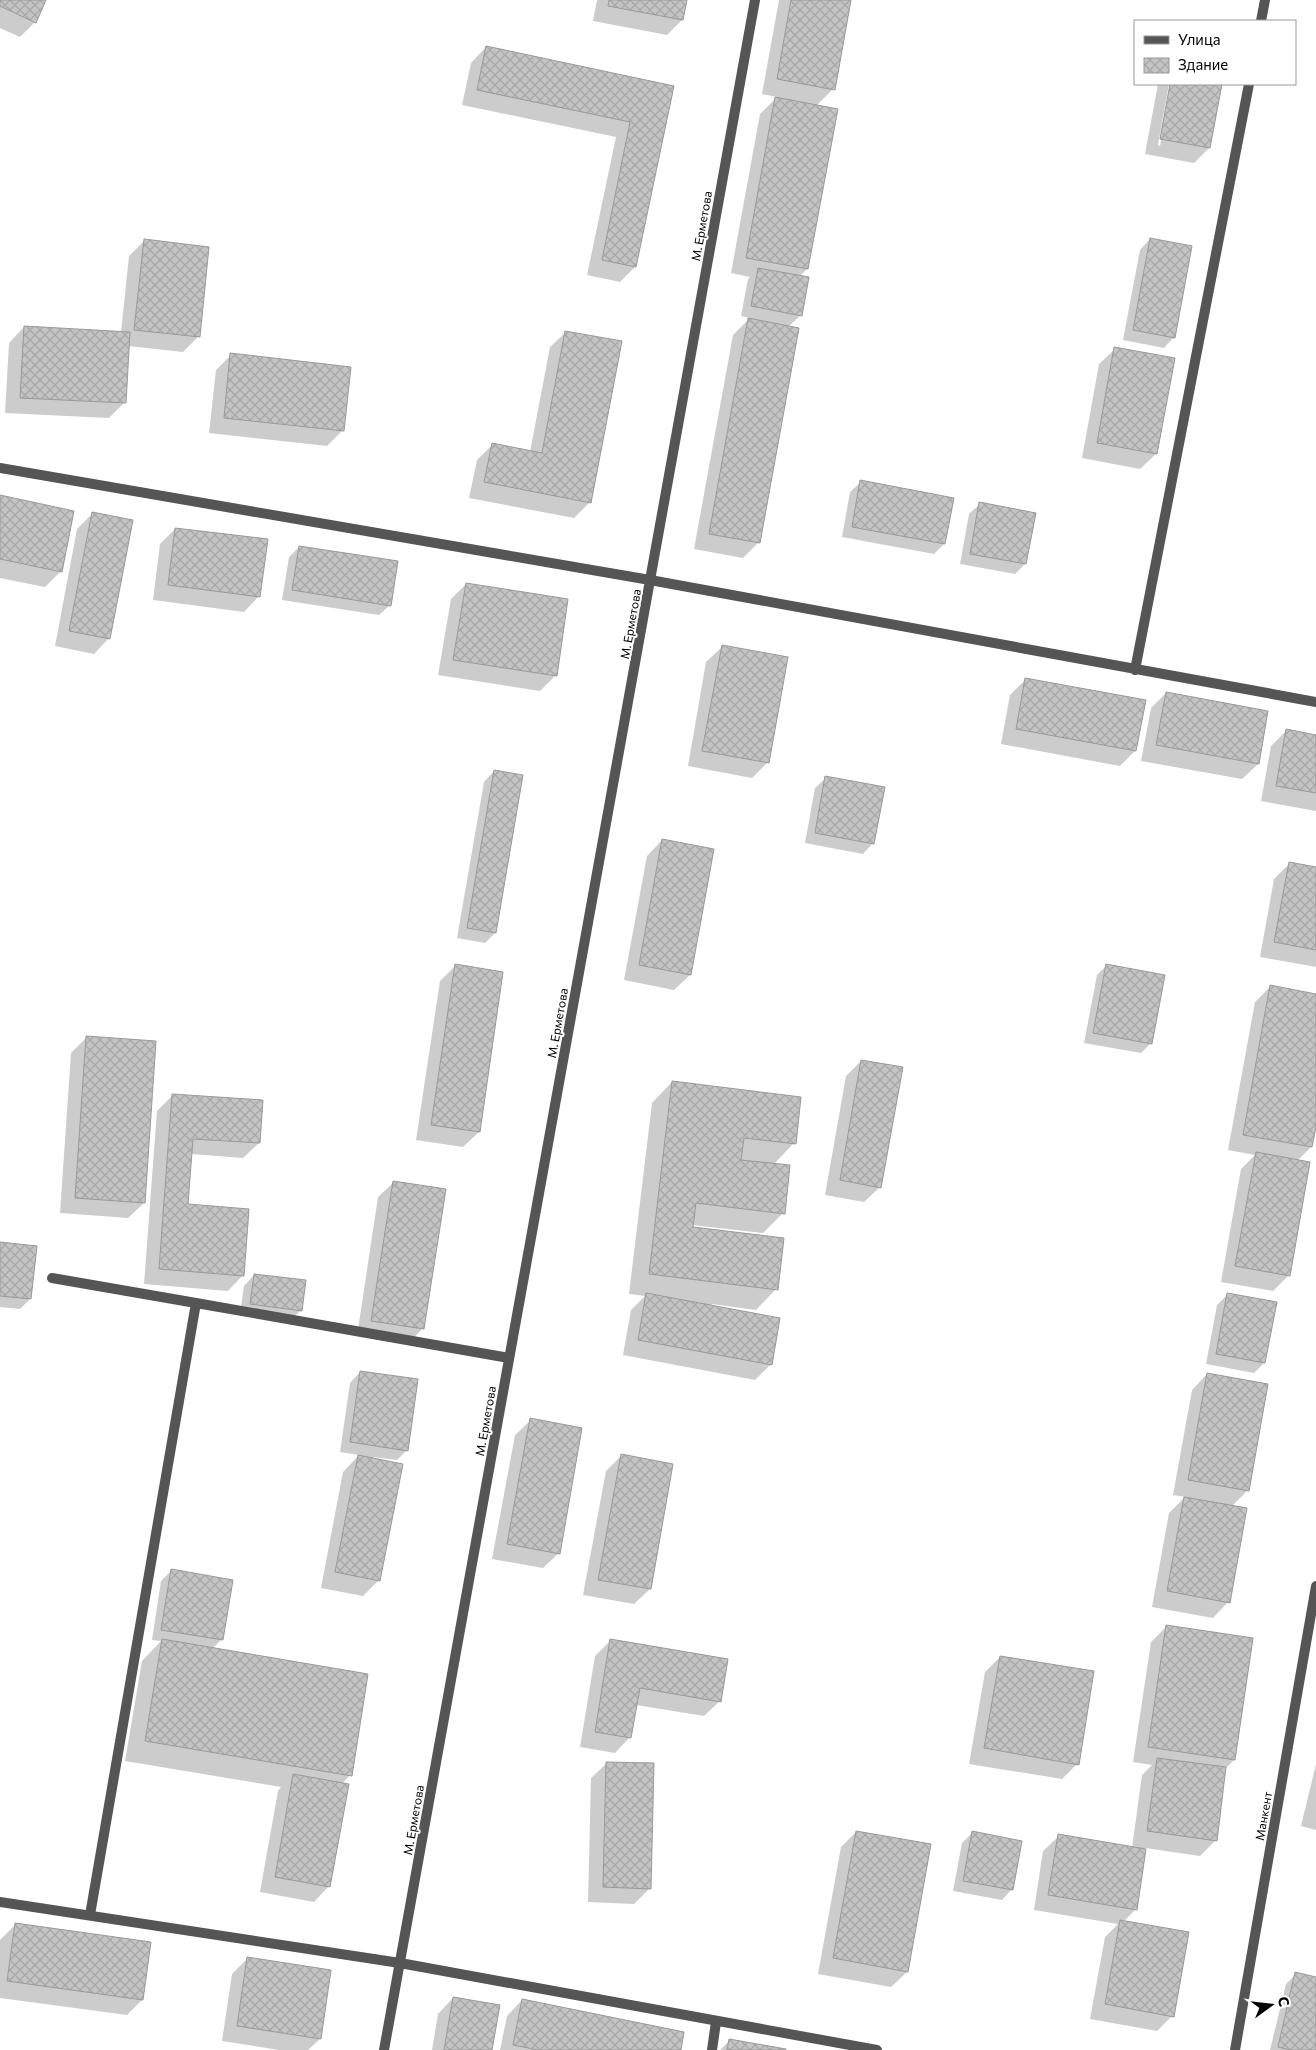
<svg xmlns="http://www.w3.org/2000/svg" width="1316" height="2050" viewBox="0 0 1316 2050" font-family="Commissioner,sans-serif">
<defs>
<pattern id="building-cross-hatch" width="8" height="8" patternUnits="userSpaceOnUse" patternTransform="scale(1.25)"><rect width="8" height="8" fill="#c4c4c4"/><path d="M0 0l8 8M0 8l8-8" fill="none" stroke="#a7a7a7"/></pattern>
</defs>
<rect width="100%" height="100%" fill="#fff"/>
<path fill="#0003" d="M 0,0 L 45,0 L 35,22 L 20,37 L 0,28 Z
M 597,0 L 686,0 L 682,20 L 667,35 L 593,21 Z
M 779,0 L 850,0 L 833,89 L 816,106 L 807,269 L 799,277 L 801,315 L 788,327 L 759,542 L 743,558 L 694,549 L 733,335 L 750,318 L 741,316 L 748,279 L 750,277 L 731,273 L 760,114 L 777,97 L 762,94 Z
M 486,47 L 672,87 L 635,267 L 620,282 L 587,275 L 616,137 L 462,105 L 471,63 Z
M 1158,84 L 1169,84 L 1158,145 L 1160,146 L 1171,84 L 1221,84 L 1209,148 L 1194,163 L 1145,154 Z
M 1150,239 L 1174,337 L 1164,348 L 1123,340 L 1140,250 Z
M 144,241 L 199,336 L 183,352 L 128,346 L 125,402 L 109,418 L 5,413 L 9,343 L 24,327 L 121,332 L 129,256 Z
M 566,332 L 590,502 L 574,518 L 469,498 L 477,460 L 492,445 L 530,452 L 550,347 Z
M 1115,349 L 1156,454 L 1140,469 L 1082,458 L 1099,364 Z
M 231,355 L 343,430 L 327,446 L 209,433 L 216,370 Z
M 861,482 L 944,544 L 934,554 L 842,537 L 850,492 Z
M 0,497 L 73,512 L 60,572 L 45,587 L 0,578 Z
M 980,504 L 1025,564 L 1015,574 L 960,564 L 969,514 Z
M 92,514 L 109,638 L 94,654 L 55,646 L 77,529 Z
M 175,529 L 259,596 L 244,612 L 153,600 L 160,544 Z
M 299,547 L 390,605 L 379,615 L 282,600 L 289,557 Z
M 466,584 L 567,600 L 555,676 L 540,691 L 438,675 L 451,599 Z
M 722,647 L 767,763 L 752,778 L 688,766 L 706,662 Z
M 1026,679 L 1135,751 L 1120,766 L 1001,744 L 1010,695 Z
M 1166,693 L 1258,764 L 1242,779 L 1141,761 L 1151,708 Z
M 1286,731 L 1316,736 L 1316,811 L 1261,801 L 1271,746 Z
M 494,771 L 495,933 L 485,943 L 457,938 L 484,782 Z
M 826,778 L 873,843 L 863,854 L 805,843 L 815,788 Z
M 662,840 L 690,975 L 674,990 L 624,980 L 647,856 Z
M 1289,864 L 1316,869 L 1316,967 L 1260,957 L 1274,879 Z
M 1107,965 L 1151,1043 L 1141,1053 L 1084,1043 L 1097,975 Z
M 455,966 L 479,1132 L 463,1147 L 416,1140 L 440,981 Z
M 1270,987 L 1316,995 L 1316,1120 L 1311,1147 L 1297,1161 L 1309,1163 L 1288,1276 L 1273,1291 L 1221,1282 L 1241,1169 L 1255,1155 L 1228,1150 L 1255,1002 Z
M 87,1037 L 144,1203 L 128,1218 L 60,1213 L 71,1053 Z
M 861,1061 L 880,1187 L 864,1202 L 825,1195 L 846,1076 Z
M 672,1082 L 794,1143 L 773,1165 L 783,1213 L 763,1233 L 692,1225 L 692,1228 L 776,1289 L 756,1310 L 712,1304 L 711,1306 L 771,1364 L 755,1380 L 623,1355 L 631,1310 L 645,1296 L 629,1294 L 652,1103 Z
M 173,1095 L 259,1143 L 243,1158 L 191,1154 L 187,1205 L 243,1275 L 228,1291 L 144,1284 L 157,1111 Z
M 394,1182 L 423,1328 L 408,1344 L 357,1336 L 378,1197 Z
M 0,1243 L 30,1299 L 20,1309 L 0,1307 Z
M 254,1275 L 301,1310 L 290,1321 L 240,1314 L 244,1286 Z
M 1227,1295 L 1264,1363 L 1254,1373 L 1206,1364 L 1217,1305 Z
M 360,1372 L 407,1450 L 397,1460 L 373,1457 L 379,1580 L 363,1596 L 321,1588 L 343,1472 L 359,1455 L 340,1452 L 350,1383 Z
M 1207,1374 L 1248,1490 L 1231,1507 L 1228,1602 L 1213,1618 L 1152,1607 L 1169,1513 L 1185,1497 L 1173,1495 L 1192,1390 Z
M 531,1420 L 559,1553 L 543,1568 L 492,1559 L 515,1435 Z
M 621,1456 L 672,1465 L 650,1589 L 634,1604 L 583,1595 L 606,1471 Z
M 171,1571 L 222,1639 L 212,1649 L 350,1775 L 342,1784 L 329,1886 L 314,1902 L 260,1892 L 278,1791 L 281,1787 L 125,1761 L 142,1661 L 161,1641 L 152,1640 L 161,1581 Z
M 1167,1626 L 1234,1760 L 1225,1769 L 1216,1840 L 1200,1856 L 1145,1848 L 1136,1909 L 1123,1922 L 1172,2016 L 1157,2031 L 1090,2019 L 1105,1937 L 1118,1924 L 1034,1910 L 1043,1851 L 1059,1836 L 1132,1848 L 1142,1775 L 1152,1765 L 1133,1762 L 1151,1642 Z
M 611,1640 L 720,1701 L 704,1716 L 636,1705 L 630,1737 L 615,1753 L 580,1747 L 595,1656 Z
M 1000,1657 L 1077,1764 L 1062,1779 L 969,1764 L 985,1672 Z
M 607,1763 L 650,1888 L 634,1904 L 588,1902 L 591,1778 Z
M 1316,1764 L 1316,1830 L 1301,1826 Z
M 856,1832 L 907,1972 L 891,1987 L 818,1974 L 841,1847 Z
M 972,1833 L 1012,1889 L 1002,1900 L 953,1891 L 962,1843 Z
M 16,1924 L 142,2000 L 127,2015 L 0,1998 L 0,1940 Z
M 248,1958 L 320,2039 L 308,2050 L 279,2050 L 222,2041 L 232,1974 Z
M 1296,1974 L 1316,1979 L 1316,2050 L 1270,2050 L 1286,1984 Z
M 453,1998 L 491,2050 L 432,2050 L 438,2014 Z
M 522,2000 L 679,2050 L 500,2050 L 507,2016 Z
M 729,2041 L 785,2050 L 720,2050 Z"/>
<path fill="url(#building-cross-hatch)" stroke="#999" d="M 0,0 L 46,0 L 36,23 L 0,6 Z
M 609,0 L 687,0 L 683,20 L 608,6 Z
M 791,0 L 851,0 L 835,90 L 777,79 Z
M 486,46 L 674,86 L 636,267 L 602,260 L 630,122 L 477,90 Z
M 1170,84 L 1222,84 L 1210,148 L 1160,139 Z
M 775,97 L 838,109 L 808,269 L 746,258 Z
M 1150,238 L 1192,246 L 1175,338 L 1133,330 Z
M 144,239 L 209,247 L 200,337 L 134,330 Z
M 758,268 L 809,277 L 802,316 L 751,306 Z
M 748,318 L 799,328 L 760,543 L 709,534 Z
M 24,326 L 130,332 L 126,403 L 20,398 Z
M 565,331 L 622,341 L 591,503 L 484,482 L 492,443 L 542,453 Z
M 1114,347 L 1175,358 L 1157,454 L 1097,443 Z
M 230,353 L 351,367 L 344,431 L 224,418 Z
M 860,480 L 954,498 L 945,544 L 852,527 Z
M 0,495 L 74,511 L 62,572 L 0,559 Z
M 979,502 L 1036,513 L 1026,564 L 970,554 Z
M 92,512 L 133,520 L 110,639 L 69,631 Z
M 175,528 L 268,539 L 260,597 L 168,585 Z
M 299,546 L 398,561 L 391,606 L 292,590 Z
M 466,583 L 568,599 L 557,676 L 453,660 Z
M 722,645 L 788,657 L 769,763 L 702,751 Z
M 1025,678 L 1146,700 L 1136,751 L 1016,729 Z
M 1166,692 L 1268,711 L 1259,764 L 1156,745 Z
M 1286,729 L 1316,735 L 1316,793 L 1276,786 Z
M 494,770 L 523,775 L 496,933 L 467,928 Z
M 825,776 L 885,787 L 874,844 L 815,833 Z
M 662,839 L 714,849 L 691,975 L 639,965 Z
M 1289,862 L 1316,867 L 1316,950 L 1274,942 Z
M 455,964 L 503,972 L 480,1132 L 431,1125 Z
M 1106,964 L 1165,975 L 1152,1044 L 1093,1033 Z
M 1270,985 L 1316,994 L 1316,1127 L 1312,1147 L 1243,1135 Z
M 86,1036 L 156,1041 L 145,1203 L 75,1198 Z
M 861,1060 L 903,1067 L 881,1188 L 840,1180 Z
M 672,1081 L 801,1097 L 796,1144 L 744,1138 L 741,1160 L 790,1165 L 785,1214 L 696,1203 L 693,1227 L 784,1238 L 778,1290 L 649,1274 Z
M 172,1094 L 263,1100 L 260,1143 L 193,1139 L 188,1204 L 249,1209 L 244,1276 L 159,1269 Z
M 1256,1152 L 1310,1162 L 1290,1276 L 1235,1266 Z
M 393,1181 L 446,1189 L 424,1329 L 371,1321 Z
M 0,1242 L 37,1246 L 31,1299 L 0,1296 Z
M 254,1274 L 306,1280 L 302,1311 L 250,1304 Z
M 646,1293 L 780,1318 L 772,1365 L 638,1340 Z
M 1227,1293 L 1277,1302 L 1265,1363 L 1216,1354 Z
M 360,1371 L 418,1379 L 408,1451 L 350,1442 Z
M 1207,1373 L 1268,1384 L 1249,1491 L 1188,1480 Z
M 530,1418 L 582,1428 L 560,1554 L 507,1544 Z
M 621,1454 L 673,1464 L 651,1589 L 598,1580 Z
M 358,1455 L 403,1464 L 380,1581 L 335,1572 Z
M 1184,1497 L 1247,1508 L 1230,1603 L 1167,1591 Z
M 171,1569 L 233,1580 L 223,1640 L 161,1630 Z
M 1166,1625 L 1253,1638 L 1235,1760 L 1148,1747 Z
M 162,1639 L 368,1674 L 352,1776 L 145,1741 Z
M 610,1639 L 728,1659 L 721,1702 L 640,1688 L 631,1738 L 595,1732 Z
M 1000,1656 L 1094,1671 L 1079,1765 L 984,1748 Z
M 1157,1758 L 1226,1767 L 1217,1841 L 1147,1831 Z
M 606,1762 L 654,1763 L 651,1889 L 603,1887 Z
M 293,1774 L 349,1784 L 330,1887 L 275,1877 Z
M 856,1831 L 931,1844 L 908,1972 L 833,1958 Z
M 972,1831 L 1022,1841 L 1013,1890 L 963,1881 Z
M 1058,1834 L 1146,1849 L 1137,1910 L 1048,1895 Z
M 1120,1920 L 1189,1932 L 1174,2017 L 1105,2004 Z
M 15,1923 L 151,1942 L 143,2000 L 7,1981 Z
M 247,1957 L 331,1970 L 321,2039 L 237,2026 Z
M 1295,1972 L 1316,1977 L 1316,2050 L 1290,2050 L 1278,2047 Z
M 453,1997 L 500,2005 L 492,2050 L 444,2050 Z
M 522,1999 L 684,2032 L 681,2050 L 538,2050 L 513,2045 Z
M 729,2039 L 786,2049 L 786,2050 L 727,2050 Z"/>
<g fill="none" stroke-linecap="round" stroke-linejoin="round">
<path stroke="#555" stroke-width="10" d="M 52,1278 L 196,1303
M 90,1915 L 196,1303 L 509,1358"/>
<path stroke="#555" stroke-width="10" d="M 1261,21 L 1265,0
M 0,468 L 650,580 L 1316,702
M 1135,670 L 1249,84
M 0,1902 L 400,1963 L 877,2050
M 384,2050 L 755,0
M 712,2050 L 716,2022
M 1235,2050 L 1316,1586"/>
</g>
<g text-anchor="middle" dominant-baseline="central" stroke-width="4" stroke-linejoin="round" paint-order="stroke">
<g font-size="12" fill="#000" stroke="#fff">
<text transform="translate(701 226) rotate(-80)">М. Ерметова</text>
<text transform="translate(630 624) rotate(-80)">М. Ерметова</text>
<text transform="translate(557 1023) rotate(-80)">М. Ерметова</text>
<text transform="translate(485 1421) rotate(-80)">М. Ерметова</text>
<text transform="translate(1263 1816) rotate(-80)">Манкент</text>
<text transform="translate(413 1820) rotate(-80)">М. Ерметова</text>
</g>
</g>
<rect x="1134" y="20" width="162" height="65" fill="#ffffff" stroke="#999999"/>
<rect x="1144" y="36" width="25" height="8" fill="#555555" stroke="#999999"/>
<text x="1178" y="45" font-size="15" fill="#000000">Улица</text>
<rect x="1144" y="58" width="25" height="15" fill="url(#building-cross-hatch)" stroke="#999999"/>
<text x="1178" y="70" font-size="15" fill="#000000">Здание</text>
<g transform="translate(1271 2005) rotate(75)" stroke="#ffffff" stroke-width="4" paint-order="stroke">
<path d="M0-4L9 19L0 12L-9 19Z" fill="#000000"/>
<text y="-8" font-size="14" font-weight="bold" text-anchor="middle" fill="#000000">С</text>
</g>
</svg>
